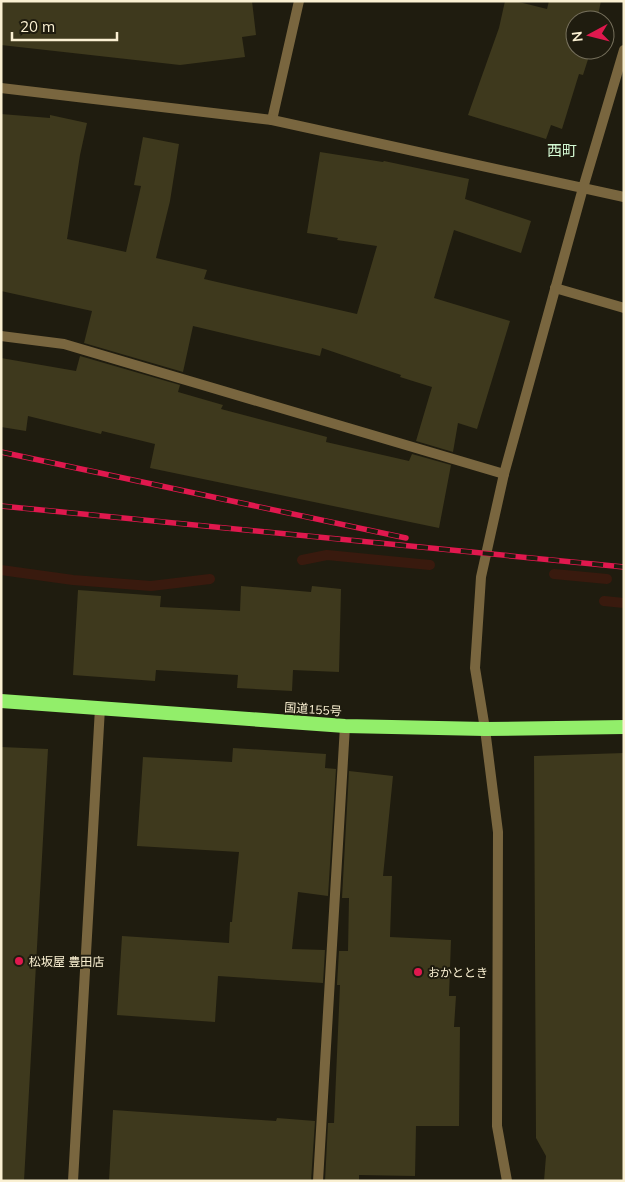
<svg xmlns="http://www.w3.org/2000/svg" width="625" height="1182" viewBox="0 0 625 1182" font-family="Mulish,'Noto Sans JP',sans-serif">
<rect width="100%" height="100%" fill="#1f1c0f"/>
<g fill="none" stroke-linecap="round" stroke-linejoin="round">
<path stroke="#391a0e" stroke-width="10" d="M 302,560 L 327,555 L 430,565
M 1,570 L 73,580 L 151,586 L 210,579
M 554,574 L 607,579
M 604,601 L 624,603"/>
</g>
<path fill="#3e391d" d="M 1,1 L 252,1 L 256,35 L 242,37 L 245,57 L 180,65 L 1,45 Z
M 505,1 L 515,1 L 547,9 L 549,1 L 601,1 L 597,20 L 575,20 L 575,50 L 591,50 L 583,75 L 579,74 L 562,129 L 551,125 L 546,139 L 468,115 L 499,28 Z
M 1,114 L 50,118 L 50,115 L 87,123 L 80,155 L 67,239 L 126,252 L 141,186 L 134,185 L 143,137 L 179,144 L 170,201 L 156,258 L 207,270 L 204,279 L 357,314 L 377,246 L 337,240 L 338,238 L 307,233 L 320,152 L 383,162 L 384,161 L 469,179 L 465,199 L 531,221 L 521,253 L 454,230 L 434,298 L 510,321 L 477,429 L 458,423 L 453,452 L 416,441 L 432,387 L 400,377 L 401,375 L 322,348 L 320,356 L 193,326 L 183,372 L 84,343 L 92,311 L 1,291 Z
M 80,356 L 180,385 L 178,392 L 223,405 L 221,409 L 327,437 L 326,442 L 409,461 L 412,454 L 451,465 L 439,528 L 150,468 L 155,444 L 102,431 L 101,434 L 28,416 L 26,431 L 1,427 L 1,358 L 76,371 Z
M 241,586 L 311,592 L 312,586 L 341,589 L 339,672 L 293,670 L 292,691 L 237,688 L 238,675 L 156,670 L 155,681 L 73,675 L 78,590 L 161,596 L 160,607 L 240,611 Z
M 1,747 L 48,749 L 24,1181 L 1,1181 Z
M 233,748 L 326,754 L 325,768 L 336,769 L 328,896 L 298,892 L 292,949 L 325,950 L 323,983 L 218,976 L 215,1022 L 117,1015 L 122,936 L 229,943 L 230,922 L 232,922 L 239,852 L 137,846 L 143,757 L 232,762 Z
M 624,753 L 624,1181 L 544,1181 L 546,1156 L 536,1138 L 534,756 Z
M 349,771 L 393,776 L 383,876 L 392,876 L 390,937 L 451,940 L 449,996 L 456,996 L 454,1027 L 460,1027 L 459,1126 L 416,1126 L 415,1176 L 359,1175 L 359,1181 L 325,1181 L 328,1123 L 334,1123 L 340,985 L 337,985 L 339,951 L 348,951 L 349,898 L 342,898 Z
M 113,1110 L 276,1121 L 277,1118 L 315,1121 L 311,1181 L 109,1181 Z"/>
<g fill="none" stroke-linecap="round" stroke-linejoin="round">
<path stroke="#79663f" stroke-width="10" d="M 272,120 L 299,1
M 555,288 L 624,308
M 1,336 L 64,344 L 504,474
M 485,729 L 498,832 L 497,1126 L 507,1181
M 73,1181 L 100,708
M 318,1181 L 345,726"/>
<path stroke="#79663f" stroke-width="10" d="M 1,88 L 272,120 L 624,197
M 485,729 L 475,668 L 481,577 L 504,474 L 583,188 L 624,50"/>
<path stroke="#92ee6a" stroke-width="14" d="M 1,701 L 345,726 L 485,729 L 624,727"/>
<g stroke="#e0184e" stroke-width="5.5">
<path id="rail" d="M 1,452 L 406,538
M 1,506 L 624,567"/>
</g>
<use href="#rail" stroke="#1f1c0f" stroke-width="4" stroke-dasharray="11" stroke-linecap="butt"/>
</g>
<g fill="#e0184e" stroke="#1f1c0f" stroke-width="2">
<circle cx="19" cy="961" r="5"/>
<circle cx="418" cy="972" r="5"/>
</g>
<g text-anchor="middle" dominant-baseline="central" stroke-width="4" stroke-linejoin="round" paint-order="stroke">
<g font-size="12" fill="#faf0d2" stroke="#1f1c0f">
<text transform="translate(313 709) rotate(4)">国道155号</text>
</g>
<g font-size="12" fill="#faf0d2" stroke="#1f1c0f" text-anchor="start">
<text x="29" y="961">松坂屋 豊田店</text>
<text x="428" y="972">おかととき</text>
</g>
<g font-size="15" fill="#d4fad4" stroke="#1f1c0f">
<text x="562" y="150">西町</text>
</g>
</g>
<rect width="625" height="1182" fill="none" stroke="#faf0d2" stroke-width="5"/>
<g transform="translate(590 35) rotate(263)"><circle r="24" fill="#1f1c0f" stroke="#77715d"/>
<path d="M0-4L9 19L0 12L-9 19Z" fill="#e0184e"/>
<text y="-8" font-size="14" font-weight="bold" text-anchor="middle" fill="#faf0d2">N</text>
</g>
<path d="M12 32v8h105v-8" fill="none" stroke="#faf0d2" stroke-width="2.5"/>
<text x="20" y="32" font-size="15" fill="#faf0d2" stroke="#1f1c0f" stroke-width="4" paint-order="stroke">20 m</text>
</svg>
